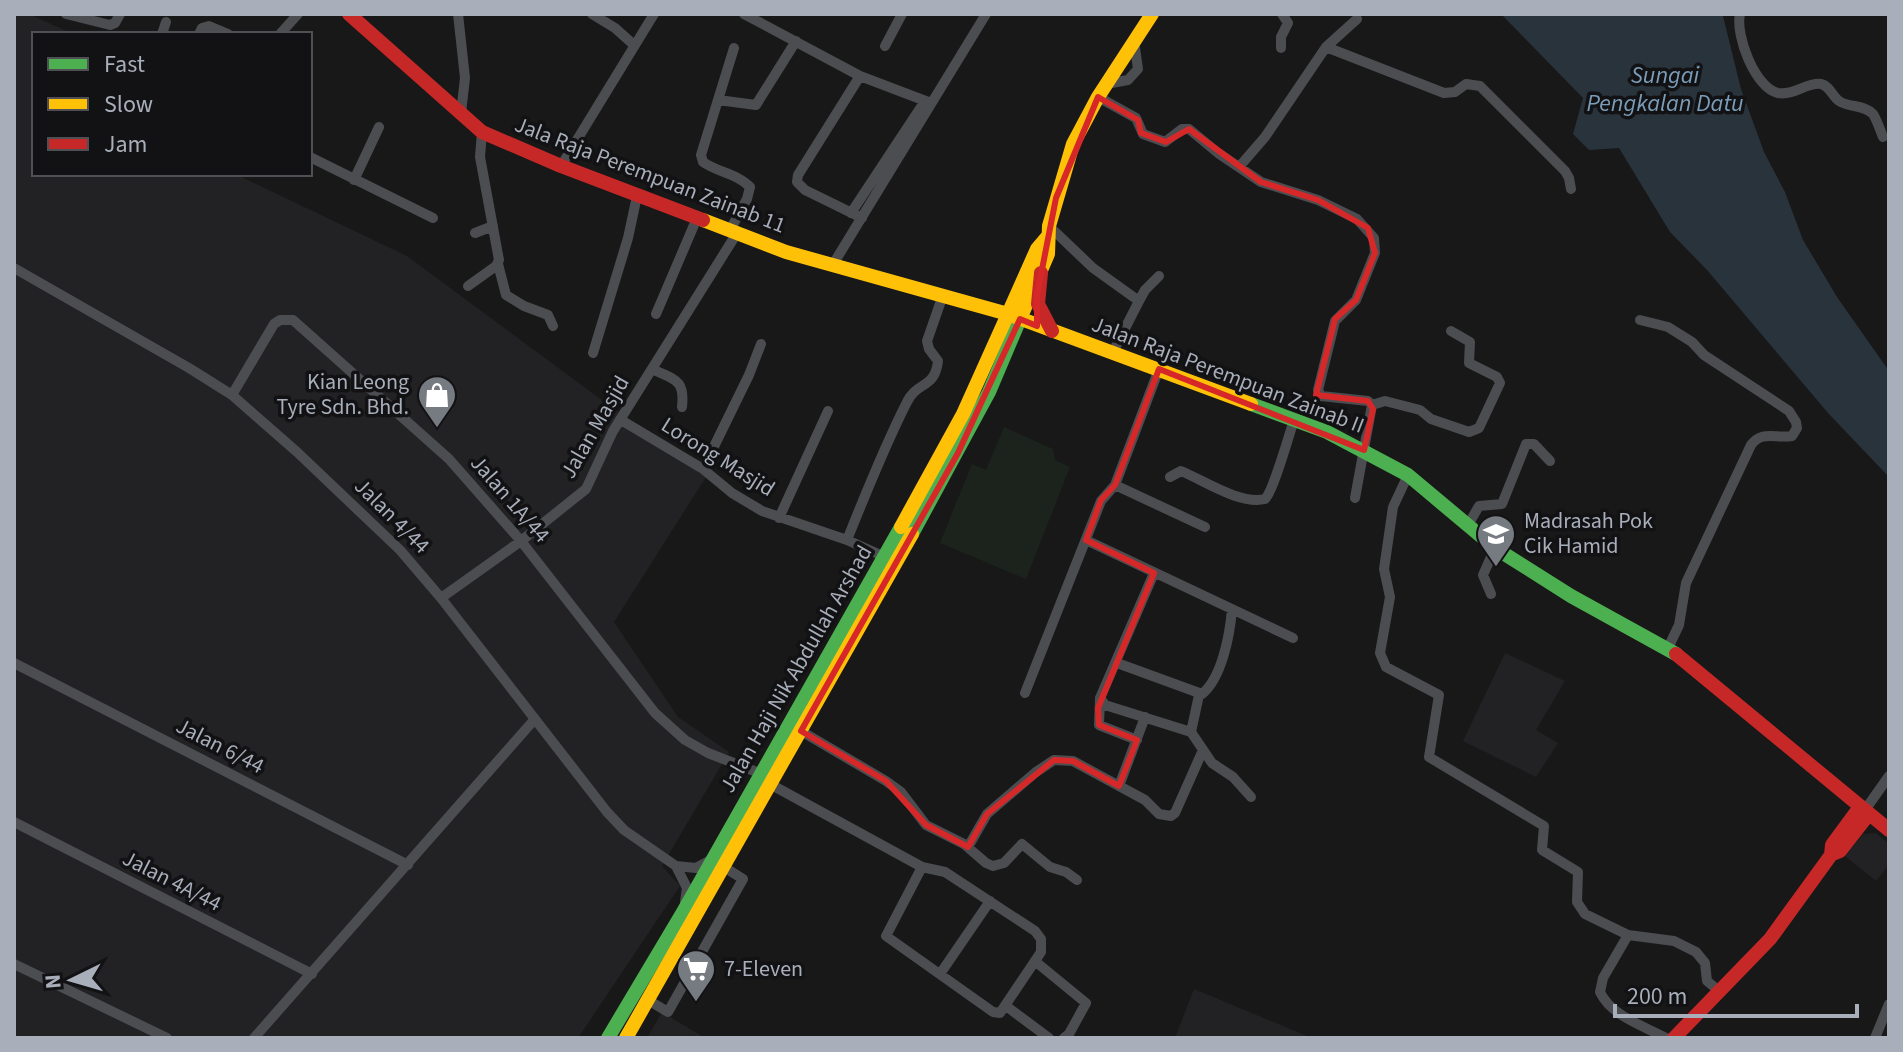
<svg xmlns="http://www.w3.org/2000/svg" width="1903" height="1052" viewBox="0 0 1903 1052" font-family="'Source Sans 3',sans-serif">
<rect width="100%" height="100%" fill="#181818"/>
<path fill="#222224" d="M 14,14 L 29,14 L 73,34 L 34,34 L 34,174 L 235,174 L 407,256 L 706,477 L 614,622 L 678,717 L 729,752 L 662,866 L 680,886 L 578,1038 L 14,1038 Z
M 1505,653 L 1565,681 L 1536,730 L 1558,743 L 1536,777 L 1463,741 Z
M 1876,833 L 1889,844 L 1889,865 L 1876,881 L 1845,856 L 1863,834 Z
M 1194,989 L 1312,1038 L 1175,1038 Z
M 662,1012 L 705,1038 L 647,1038 Z"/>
<path fill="#1b231c" d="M 1004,427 L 1053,449 L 1055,460 L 1070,467 L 1026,579 L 940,543 L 972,464 L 986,470 Z"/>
<path fill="#29333b" d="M 1501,14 L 1723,16 L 1741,89 L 1764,152 L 1785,192 L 1803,240 L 1837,297 L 1889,371 L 1889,477 L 1828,413 L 1707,270 L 1670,232 L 1619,148 L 1589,150 L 1573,134 L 1583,98 Z"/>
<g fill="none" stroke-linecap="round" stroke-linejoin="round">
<path stroke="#4c4d51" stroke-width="10" d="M 66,14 L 110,25 L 115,23 L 120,14
M 458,14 L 465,78 L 461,113
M 592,14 L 615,28 L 634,45
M 744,14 L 860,76 L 931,103
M 1740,14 C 1735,35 1755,88 1778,93 C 1794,96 1807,82 1821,84 C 1830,86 1832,96 1839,101 C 1849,108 1864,104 1873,114 C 1877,120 1880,130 1883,137
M 162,34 L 166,22
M 199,34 L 202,28 L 209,26 L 228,34
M 280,34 L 298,14
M 885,46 L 902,14
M 1326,47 L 1444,93 L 1455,92 L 1466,84 L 1480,86 L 1565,171 L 1569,178 L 1571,189
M 1281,48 L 1281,37 L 1288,23 L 1282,14
M 860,76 L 798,175 L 797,182 L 805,190 L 862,218
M 1106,84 L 1128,80 L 1138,69 L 1134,41
M 1098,97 L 1136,118 L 1143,134 L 1165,142 L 1182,129 L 1189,129 L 1218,153 L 1261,182 L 1318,200 L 1357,219 L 1374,238 L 1375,253 L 1356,300 L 1335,321 L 1318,390 L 1321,396 L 1368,401 L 1372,405 L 1355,498
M 718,100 L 756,105 L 796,41
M 310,157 L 433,218
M 561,166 L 654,14
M 1239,167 L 1265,137 L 1326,47 L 1357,19
M 354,180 L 379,127
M 851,213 L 925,101
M 1049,226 L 1093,268 L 1139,301 L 1113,352
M 730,230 L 747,199 L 750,187 C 738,174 717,172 703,162 L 701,155 L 734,48
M 475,233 L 493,226
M 498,264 L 506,295 L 524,306 L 548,315 L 553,326
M 832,266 L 986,14
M 14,268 L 189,368 L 232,395 L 297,452 L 400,550 L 441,598 L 607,812 L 624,830 L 676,866 L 687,888 L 685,902
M 468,286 L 496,266 L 499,260 L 480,157 L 482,132
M 1139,301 L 1145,290 L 1159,276
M 656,314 L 697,218
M 1640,320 L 1668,327 L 1692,342 L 1704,355 L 1789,411 L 1796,422 L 1797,428 L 1792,436 C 1776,439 1762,430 1751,445 L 1686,583 L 1679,625 L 1668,648
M 593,353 L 628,238 L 637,196
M 652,369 C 675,380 685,379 682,407
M 232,395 L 274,324 L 280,320 L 293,320 L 449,459 L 521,541 L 655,713 L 685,740 L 708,753 L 762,774
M 1372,405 L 1385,401 L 1420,410 L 1431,419 L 1469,432 L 1479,428 L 1500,383 L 1497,377 L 1469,363 L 1470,342 L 1451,331
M 621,420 L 703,469 L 732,493 L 762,511 L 847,540 L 885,557
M 703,469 L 749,375 L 761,344
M 1408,475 L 1393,507 L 1384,569 L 1390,597 L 1380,653 L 1386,667 L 1439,695 L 1429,757 L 1544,826 L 1542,850 L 1578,872 L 1577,902 L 1585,914 L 1628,935 L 1674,941 L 1696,952 L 1705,963 L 1707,981 L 1718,990
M 1170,477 L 1181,471 C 1205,481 1240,505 1265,499 C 1273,492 1289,435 1294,420
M 1115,485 L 1205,527
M 779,518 L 828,411
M 1468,525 L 1479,506 L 1502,504 L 1526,444 L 1534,444 L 1550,461
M 847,540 C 866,493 884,447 907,402 C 917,381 935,389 938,361 L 929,349 L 927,341 L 943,295
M 1086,540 L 1293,638
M 1154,573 L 1100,698 L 1105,705 L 1191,732
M 1491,594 L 1483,575 L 1495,548
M 441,598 L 521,541 L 586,489 L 613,431 L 737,233
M 14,663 L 408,865
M 1117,663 L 1202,694 C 1222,678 1230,634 1232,609
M 1025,693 L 1101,501 L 1115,485 L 1159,369
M 1199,695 L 1191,732 L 1212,763 L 1233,777 L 1251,797
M 1100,698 L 1099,725 L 1137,740
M 801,731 L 886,781 L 901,792 L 926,825 L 964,844 L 986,863 L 993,866 L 1004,863 L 1022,844 L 1050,867 L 1066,872 L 1077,880
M 770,784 L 922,867 L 945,872 L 1035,931 L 1041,939 L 1041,952 L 1000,1013 L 993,1012 L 886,936 L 922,867
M 1119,786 L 1145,717
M 1865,810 L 1889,776
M 14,822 L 312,974
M 968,847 L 987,814 L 1036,772 L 1054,760 L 1073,761 L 1145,800 L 1159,814 L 1171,816 L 1175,813 L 1203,750
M 676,866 L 696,868 L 711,860
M 1628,935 L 1603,978 L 1600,992 C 1611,1016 1644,1026 1666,1038
M 1036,962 L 1086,1003 L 1069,1034 L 1064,1038
M 14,964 L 167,1038
M 940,974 L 990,901
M 648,1000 L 668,1012 L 743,879 L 724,867
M 1006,1006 L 1049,1038
M 254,1038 L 534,720
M 1875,1038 L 1889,1004"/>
<path stroke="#4caf50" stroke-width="14" d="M 1251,404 L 1327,432 L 1408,475 L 1495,548 L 1571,596 L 1676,654
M 912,534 L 989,392 L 1020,319
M 608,1038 L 683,912 L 901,527"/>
<path stroke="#ffc107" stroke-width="14" d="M 703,220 L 786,252 L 1008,314 L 1037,249 L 1048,236
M 1020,319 L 1048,254 L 1049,226 L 1073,144 L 1098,97 L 1152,14
M 901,527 L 963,414 L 1008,314 L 1251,404
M 626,1038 L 912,534"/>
<path stroke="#c62828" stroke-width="14" d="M 349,14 L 482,132 L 561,166 L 703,220
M 1041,273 L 1038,304 L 1052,331
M 1676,654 L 1889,830
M 1835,853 L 1840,851 L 1869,814
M 1674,1038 L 1770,939 L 1831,855 L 1832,845 L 1860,807"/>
</g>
<path fill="none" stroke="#d62828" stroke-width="6" stroke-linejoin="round" d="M 1098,97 L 1138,120 L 1141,133 L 1166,142 L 1189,129 L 1261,182 L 1318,200 L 1368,228 L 1375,253 L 1356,300 L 1335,319 L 1316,395 L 1368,401 L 1373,409 L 1364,450 L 1159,369 L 1115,485 L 1101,500 L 1086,540 L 1154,573 L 1098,708 L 1099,725 L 1137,740 L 1119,786 L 1073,761 L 1054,760 L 987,814 L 968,847 L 926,825 L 886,781 L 801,731 L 958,453 L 1020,319 L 1037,326 L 1037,295 L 1056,198 Z"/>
<defs>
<g id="shop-pin" transform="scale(2)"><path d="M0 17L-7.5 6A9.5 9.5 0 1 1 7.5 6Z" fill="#767a81" stroke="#121214"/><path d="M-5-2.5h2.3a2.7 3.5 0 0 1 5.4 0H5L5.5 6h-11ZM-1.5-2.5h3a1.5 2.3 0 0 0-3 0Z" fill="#fff"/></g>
<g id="school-pin" transform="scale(2)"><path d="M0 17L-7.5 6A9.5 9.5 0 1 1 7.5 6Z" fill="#767a81" stroke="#121214"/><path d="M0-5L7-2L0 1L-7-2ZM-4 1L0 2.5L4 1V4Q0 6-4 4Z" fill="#fff"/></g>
<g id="supermarket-pin" transform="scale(2)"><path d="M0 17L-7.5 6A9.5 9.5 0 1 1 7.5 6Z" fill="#767a81" stroke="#121214"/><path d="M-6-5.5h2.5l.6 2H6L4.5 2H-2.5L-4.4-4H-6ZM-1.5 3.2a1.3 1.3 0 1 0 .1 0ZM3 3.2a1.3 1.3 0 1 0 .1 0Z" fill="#fff"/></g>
</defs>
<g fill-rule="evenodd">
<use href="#shop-pin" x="437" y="395"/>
<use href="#school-pin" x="1496" y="534"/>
<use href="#supermarket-pin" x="696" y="969"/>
</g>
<g text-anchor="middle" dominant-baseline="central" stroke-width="7" stroke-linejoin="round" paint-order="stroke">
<g font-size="22" fill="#a8aeba" stroke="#121214">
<text transform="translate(650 175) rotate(21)">Jala Raja Perempuan Zainab 11</text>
<text transform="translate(1228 375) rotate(21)">Jalan Raja Perempuan Zainab II</text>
<text transform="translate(595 427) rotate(-60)">Jalan Masjid</text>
<text transform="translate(718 457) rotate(32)">Lorong Masjid</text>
<text transform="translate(510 499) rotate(49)">Jalan 1A/44</text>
<text transform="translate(392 516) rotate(45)">Jalan 4/44</text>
<text transform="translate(796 669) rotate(-60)">Jalan Haji Nik Abdullah Arshad</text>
<text transform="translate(220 746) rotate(27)">Jalan 6/44</text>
<text transform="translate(172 881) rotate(27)">Jalan 4A/44</text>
</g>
<g font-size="22" fill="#a8aeba" stroke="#121214" text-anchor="start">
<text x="409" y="382" text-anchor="end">Kian Leong<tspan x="409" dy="25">Tyre Sdn. Bhd.</tspan></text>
<text x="1524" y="521">Madrasah Pok<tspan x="1524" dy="25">Cik Hamid</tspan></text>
<text x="724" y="969">7-Eleven</text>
</g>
<g font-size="24" font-style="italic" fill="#7b9db9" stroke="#121214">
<text x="1665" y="75">Sungai<tspan x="1665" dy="28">Pengkalan Datu</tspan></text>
</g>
</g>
<rect width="1903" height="1052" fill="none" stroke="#a8aeba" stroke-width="32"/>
<rect x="32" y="32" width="280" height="144" fill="#121214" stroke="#4e5056" stroke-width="2"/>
<rect x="48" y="58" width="40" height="12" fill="#4caf50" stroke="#4e5056" stroke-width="2"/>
<text x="104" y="72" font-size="24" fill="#a8aeba">Fast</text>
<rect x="48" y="98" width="40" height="12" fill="#ffc107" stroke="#4e5056" stroke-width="2"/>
<text x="104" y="112" font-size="24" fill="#a8aeba">Slow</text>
<rect x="48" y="138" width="40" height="12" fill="#c62828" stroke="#4e5056" stroke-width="2"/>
<text x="104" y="152" font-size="24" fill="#a8aeba">Jam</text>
<g transform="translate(72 980) rotate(265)" stroke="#121214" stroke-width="6" paint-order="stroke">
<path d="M0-6L14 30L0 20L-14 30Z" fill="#a8aeba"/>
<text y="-12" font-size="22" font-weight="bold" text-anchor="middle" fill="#a8aeba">N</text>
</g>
<path d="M1615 1004v12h242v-12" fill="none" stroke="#a8aeba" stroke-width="4"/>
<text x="1627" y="1004" font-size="24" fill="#a8aeba" stroke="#121214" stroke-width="6" paint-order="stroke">200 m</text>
</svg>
